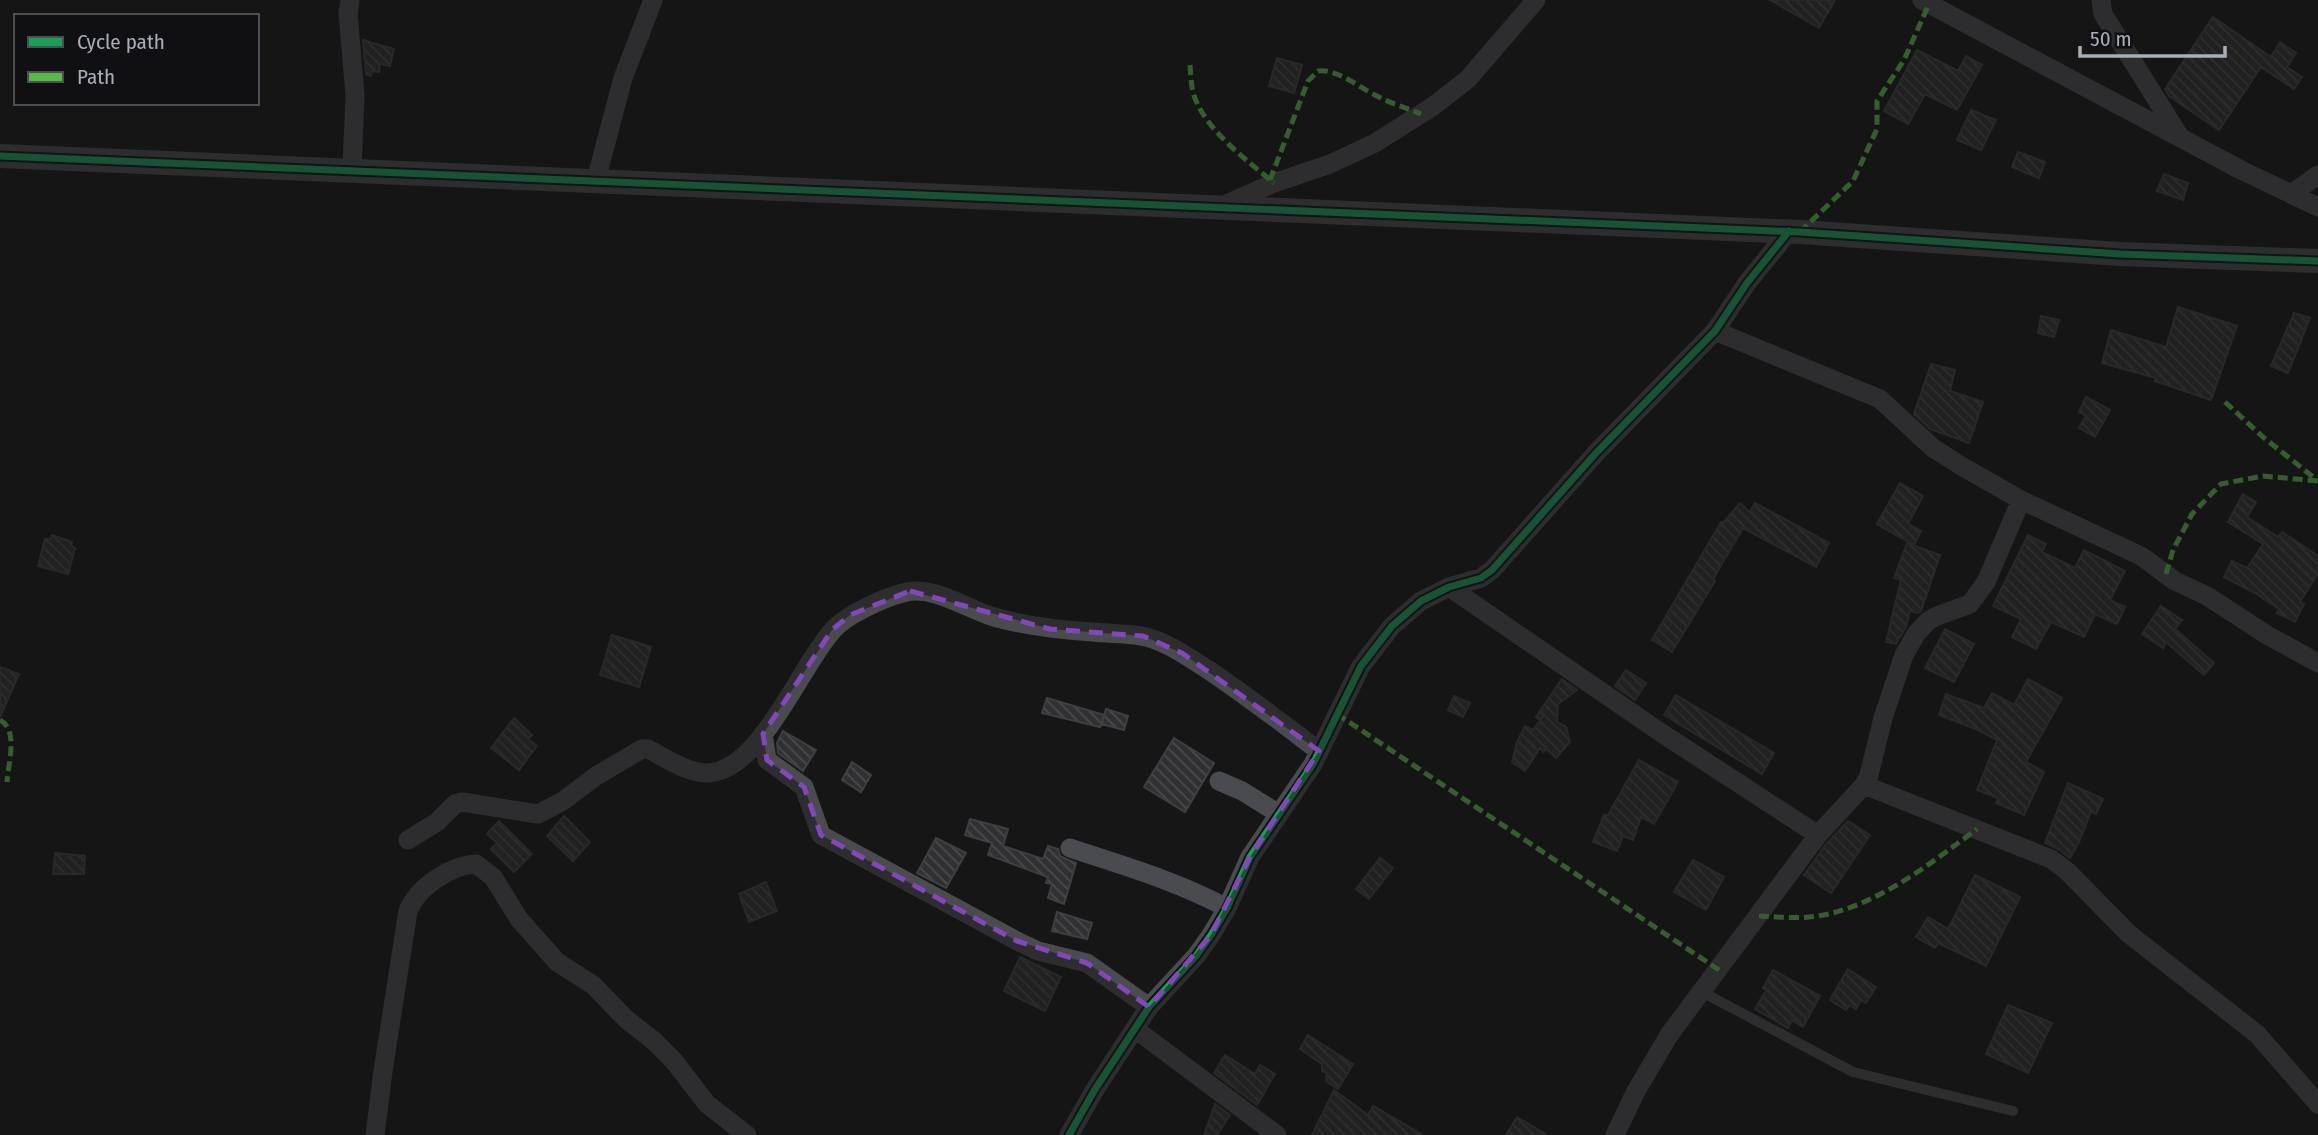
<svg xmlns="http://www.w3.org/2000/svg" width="2318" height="1135" viewBox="0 0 2318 1135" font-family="'Fira Sans Condensed',sans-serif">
<defs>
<pattern id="building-back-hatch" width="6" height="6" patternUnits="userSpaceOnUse" patternTransform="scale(1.75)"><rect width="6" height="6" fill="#303032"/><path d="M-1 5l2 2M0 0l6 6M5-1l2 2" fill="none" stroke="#4b4b4d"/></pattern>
</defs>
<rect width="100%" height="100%" fill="#161616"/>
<path fill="url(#building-back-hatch)" stroke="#3e3f42" stroke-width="2" d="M 1770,0 L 1835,0 L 1819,28 Z
M 2213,17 L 2271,57 L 2280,42 L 2296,53 L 2287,67 L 2302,77 L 2294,89 L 2261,67 L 2219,130 L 2169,96 L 2165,89 Z
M 363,40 L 394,49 L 390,66 L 380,64 L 379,72 L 372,71 L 371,76 L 366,74 Z
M 1917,50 L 1958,71 L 1966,56 L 1982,65 L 1957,110 L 1925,94 L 1908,124 L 1884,111 Z
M 1277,58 L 1302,65 L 1294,93 L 1269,86 Z
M 1971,110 L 1996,120 L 1981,150 L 1957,140 Z
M 2018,152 L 2045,162 L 2039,178 L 2012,167 Z
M 2164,174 L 2188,183 L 2183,200 L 2157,191 Z
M 2178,307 L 2237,326 L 2211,400 L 2155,381 L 2156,378 L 2102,363 L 2111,330 L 2166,347 Z
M 2294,313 L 2310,318 L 2288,373 L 2271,366 Z
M 2041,316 L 2059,320 L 2054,337 L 2038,333 Z
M 1931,364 L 1955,370 L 1950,391 L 1983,402 L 1969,443 L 1930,429 L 1914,414 Z
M 2086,397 L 2110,410 L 2095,437 L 2079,428 L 2086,416 L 2079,412 Z
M 1900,483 L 1923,496 L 1908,524 L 1921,531 L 1914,545 L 1877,524 Z
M 2243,494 L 2256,502 L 2247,517 L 2278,537 L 2282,532 L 2318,556 L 2318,573 L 2300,602 L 2304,604 L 2295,622 L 2277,613 L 2279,609 L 2255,593 L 2224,577 L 2232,561 L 2247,568 L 2263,544 L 2228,522 Z
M 1740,503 L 1750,512 L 1755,503 L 1829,543 L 1816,567 L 1743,528 L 1713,579 L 1715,581 L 1672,652 L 1652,640 L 1721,522 L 1723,523 Z
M 52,535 L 72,542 L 71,546 L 75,548 L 68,574 L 38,566 L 45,539 L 51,539 Z
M 2028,535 L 2046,544 L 2042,552 L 2075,568 L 2084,550 L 2125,571 L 2110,600 L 2125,607 L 2117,624 L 2095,614 L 2084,637 L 2051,622 L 2036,649 L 2012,637 L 2021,619 L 1993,606 Z
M 1907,543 L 1940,555 L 1921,611 L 1918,613 L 1910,611 L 1906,627 L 1896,644 L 1886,642 L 1901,580 L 1894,578 Z
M 2161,606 L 2182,620 L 2175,629 L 2214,663 L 2204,675 L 2166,642 L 2163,648 L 2142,634 Z
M 1945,629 L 1974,644 L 1954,682 L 1925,668 Z
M 612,635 L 651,647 L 639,687 L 600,675 Z
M 0,667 L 19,674 L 0,717 Z
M 1626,670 L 1646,683 L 1635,700 L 1615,686 Z
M 1562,679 L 1577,690 L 1558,704 L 1557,722 L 1566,727 L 1570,742 L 1556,758 L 1546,749 L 1543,752 L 1540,748 L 1525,771 L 1512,762 L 1517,742 L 1525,726 L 1533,730 L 1544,715 L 1538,719 L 1536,717 Z
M 2028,679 L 2062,698 L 2026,762 L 2044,772 L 2024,815 L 1996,803 L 1998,798 L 1977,790 L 1997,740 L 1978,730 L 1939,715 L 1946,694 L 1984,708 L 1992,693 L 2014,705 Z
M 1676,695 L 1774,753 L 1762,774 L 1664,715 Z
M 1454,696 L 1470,703 L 1463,717 L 1448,710 Z
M 1047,698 L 1104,715 L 1100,727 L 1042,713 Z
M 1106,709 L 1128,716 L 1124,730 L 1102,724 Z
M 514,718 L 532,735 L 528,739 L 537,746 L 519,770 L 491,748 Z
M 783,731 L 816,750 L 803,771 L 778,753 L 777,743 Z
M 1174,738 L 1214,763 L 1185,812 L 1144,787 Z
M 1639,760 L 1678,782 L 1654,824 L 1641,817 L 1633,840 L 1623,836 L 1617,851 L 1593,842 L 1604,815 L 1608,815 Z
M 852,762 L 871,775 L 861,792 L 842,780 Z
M 2068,783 L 2103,799 L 2096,814 L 2091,812 L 2079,842 L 2070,858 L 2058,849 L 2045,843 Z
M 564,816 L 590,842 L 573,861 L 547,836 Z
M 970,819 L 1008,829 L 1003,846 L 1043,859 L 1048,846 L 1058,849 L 1060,856 L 1066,859 L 1076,863 L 1064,904 L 1048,898 L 1052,884 L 1046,883 L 1048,877 L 988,855 L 992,843 L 965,835 Z
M 499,821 L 532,854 L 514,872 L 491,849 L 497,843 L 487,834 Z
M 1848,821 L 1870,835 L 1831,893 L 1804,875 L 1827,843 Z
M 936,838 L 966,853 L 946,888 L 917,873 Z
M 55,853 L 85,856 L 84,874 L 53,874 Z
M 1380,858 L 1393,868 L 1369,899 L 1356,889 Z
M 1693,860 L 1724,877 L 1706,910 L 1674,892 Z
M 1975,875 L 2020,897 L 1986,966 L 1938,943 L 1935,948 L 1916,937 L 1928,917 L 1948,929 Z
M 766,882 L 777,911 L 749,922 L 739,894 Z
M 1057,912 L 1092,923 L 1087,939 L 1052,931 Z
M 1020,957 L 1061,977 L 1045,1011 L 1004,991 Z
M 1848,969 L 1876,987 L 1866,1003 L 1861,1000 L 1856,1009 L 1849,1005 L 1846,1010 L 1830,1000 Z
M 1773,970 L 1820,996 L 1803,1027 L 1792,1020 L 1788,1028 L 1755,1009 L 1766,990 L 1763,988 Z
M 2008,1005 L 2052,1023 L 2028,1073 L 1986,1054 Z
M 1308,1035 L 1353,1064 L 1338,1089 L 1326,1081 L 1327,1073 L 1322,1071 L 1322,1064 L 1300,1049 Z
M 1225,1055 L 1255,1074 L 1260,1065 L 1275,1074 L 1257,1105 L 1214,1073 Z
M 1334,1090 L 1368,1115 L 1373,1106 L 1423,1135 L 1312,1135 Z
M 1215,1104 L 1230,1115 L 1217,1135 L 1204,1135 Z
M 1517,1117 L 1547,1135 L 1506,1135 Z"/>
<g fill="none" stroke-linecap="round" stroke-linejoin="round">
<path stroke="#4a4b4e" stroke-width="10" d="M 1702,992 L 1853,1072 L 2013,1111"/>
<path stroke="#4a4b4e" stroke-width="19" d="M 350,0 L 348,13 L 355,95 L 352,170
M 1922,0 L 2241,170 L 2318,207
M 2101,0 L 2103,14 L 2180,137
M 596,180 L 623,78 L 653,0
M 2291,194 L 2318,175
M 1220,207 L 1274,183 L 1330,164 L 1375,143 L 1432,107 L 1468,79 L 1536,0
M 1715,331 L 1880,399 L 1933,448 L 1963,467 L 2021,500 L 2141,556 L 2175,581 L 2207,596 L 2267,635 L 2318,663
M 1449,587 L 1660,732 L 1818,835
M 763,734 L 767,760 L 804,787 L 821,835 L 1017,941 L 1038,951 L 1087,963 L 1149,1007
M 1219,781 L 1242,791 L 1279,814
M 1864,785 L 2051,859 L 2067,871 L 2129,934 L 2257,1034 L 2318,1104
M 408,840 L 437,822 L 455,804 L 462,802 L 538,814 L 563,801 L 596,776 L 642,749 L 648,749 C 666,758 687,773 707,773 C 760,772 800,666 833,630 C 846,615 883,598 903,593 C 933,584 966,609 994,617 C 1026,626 1060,630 1093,632 C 1111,634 1130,633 1146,637 C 1169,643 1188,657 1207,669 C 1246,695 1282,723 1319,751
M 1070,848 C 1124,866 1177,881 1227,908
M 1135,1029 L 1277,1135
M 375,1135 L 383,1071 L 408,911 C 417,888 450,865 476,864 L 493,877 L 519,919 L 557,962 L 593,985 L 626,1019 L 654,1041 L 674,1061 L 707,1104 L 747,1135
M 1069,1135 L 1094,1091 L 1149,1007 L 1196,956 L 1211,935 L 1227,908 L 1250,857 L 1313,764 L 1361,666 L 1392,626 L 1421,601 L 1449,587 L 1481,578 L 1492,570 L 1596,453 L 1715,331 L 1747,283 L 1789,231
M 1615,1135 L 1635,1093 L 1669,1035 L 1818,835 L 1864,785 L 1869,775 L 1883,718 L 1904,655 L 1916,634 L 1928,621 L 1937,616 L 1970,604 L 1986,582 L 2021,500"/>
<path stroke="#4a4b4e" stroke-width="24" d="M 0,156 L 1800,232 L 2120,254 L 2318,261"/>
<path stroke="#58b947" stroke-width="5" stroke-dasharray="10 5" stroke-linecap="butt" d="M 1190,65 C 1191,78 1191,91 1197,103 C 1211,134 1249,162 1274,183
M 1270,180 L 1308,81 L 1318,71 C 1337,68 1361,89 1379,97 C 1392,104 1407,108 1421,114
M 1800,232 L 1853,181 L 1877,129 L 1877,101 L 1904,60 L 1929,4
M 2225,402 L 2263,437 L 2317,480
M 2166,574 L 2173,550 L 2192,514 L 2221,484 L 2263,476 L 2318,481
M 1337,714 L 1719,970
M 0,720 C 19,730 8,764 7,782
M 1759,916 C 1778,917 1799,919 1818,916 C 1876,907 1931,863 1977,829"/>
<g stroke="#101012" stroke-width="11">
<path id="cycleway" d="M 0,156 L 1800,232 L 2120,254 L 2318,261
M 1069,1135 L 1094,1091 L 1149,1007 L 1196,956 L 1211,935 L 1227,908 L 1250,857 L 1313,764 L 1361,666 L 1392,626 L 1421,601 L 1449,587 L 1481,578 L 1492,570 L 1596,453 L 1715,331 L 1747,283 L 1789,231"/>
</g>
<use href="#cycleway" stroke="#1a9f57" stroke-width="7"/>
</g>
<path d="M0 0H2318V1135H0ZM 910,591 L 1050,629 L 1143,636 L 1182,653 L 1319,751 L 1250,857 L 1211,935 L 1149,1007 L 1087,963 L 1017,941 L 821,835 L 804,787 L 767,760 L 763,734 L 832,630 L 850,615 Z" fill="#161616" fill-opacity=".55" fill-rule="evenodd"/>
<path fill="none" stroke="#8446bd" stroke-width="5" stroke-dasharray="14 9" stroke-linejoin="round" d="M 910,591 L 1050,629 L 1143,636 L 1182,653 L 1319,751 L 1250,857 L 1211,935 L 1149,1007 L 1087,963 L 1017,941 L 821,835 L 804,787 L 767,760 L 763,734 L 832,630 L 850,615 Z"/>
<rect x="14" y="14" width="245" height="91" fill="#101012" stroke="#4d4f54" stroke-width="2"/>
<rect x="28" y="37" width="35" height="10" fill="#1a9f57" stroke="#4d4f54" stroke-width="2"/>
<text x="77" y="49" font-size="21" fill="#a8adb6">Cycle path</text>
<rect x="28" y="72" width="35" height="10" fill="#58b947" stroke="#4d4f54" stroke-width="2"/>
<text x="77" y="84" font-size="21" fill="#a8adb6">Path</text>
<path d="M2080 46v10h145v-10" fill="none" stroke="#a8adb6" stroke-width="3.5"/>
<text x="2090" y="46" font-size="21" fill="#a8adb6" stroke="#101012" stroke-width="5" paint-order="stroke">50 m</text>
</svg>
